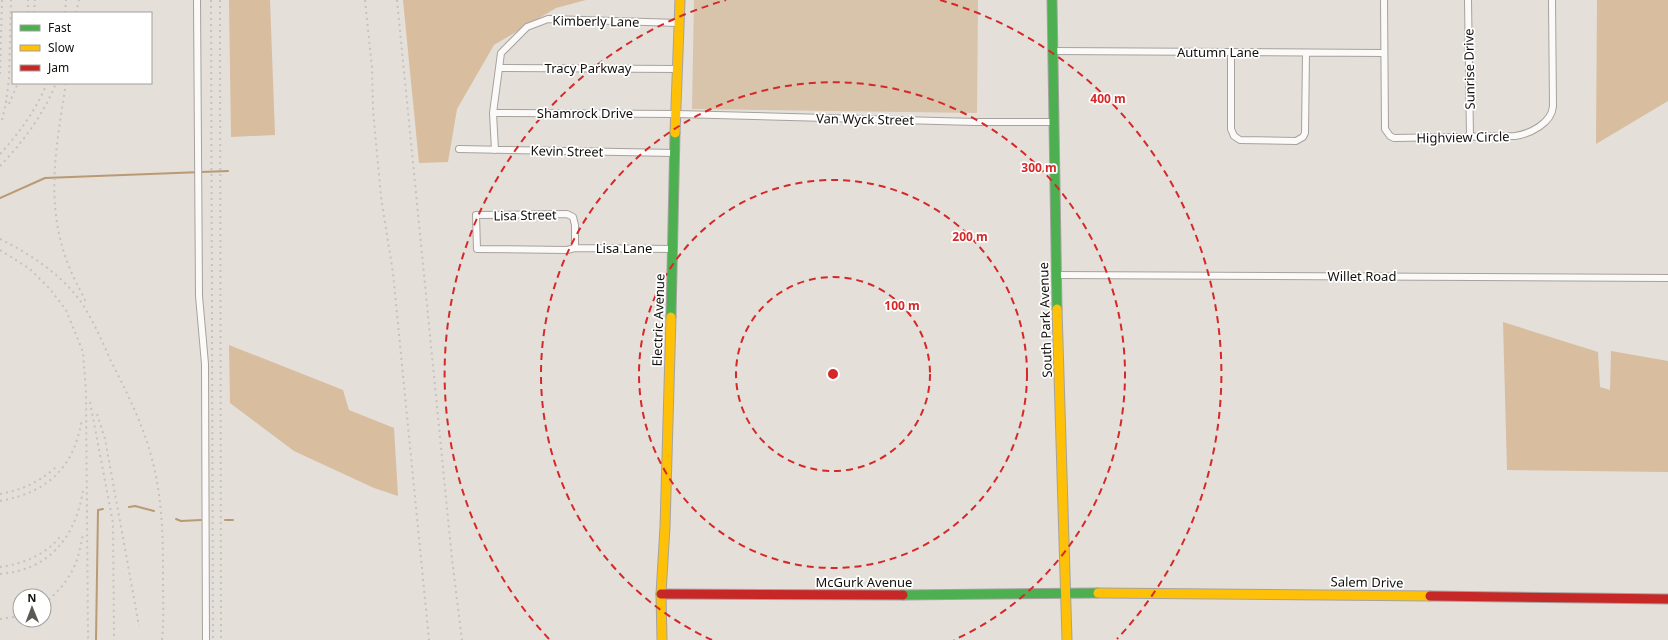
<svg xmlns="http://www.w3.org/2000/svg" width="1668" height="640" viewBox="0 0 1668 640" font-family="'Noto Sans',sans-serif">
<rect width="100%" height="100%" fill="#e4dfd9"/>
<path fill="#d8c3ab" d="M 694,0 L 978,0 L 977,113 L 692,109 Z"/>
<path fill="#d8bd9f" d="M 229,0 L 270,0 L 275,135 L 231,137 Z
M 403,0 L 586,0 L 556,8 L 494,45 L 457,109 L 448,162 L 419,163 Z
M 1597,0 L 1668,0 L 1668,101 L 1596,144 Z
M 1503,322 L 1598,352 L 1600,387 L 1610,390 L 1611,351 L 1668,361 L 1668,472 L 1507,470 Z
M 229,345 L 343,390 L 349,410 L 394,428 L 398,496 L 374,488 L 294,451 L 230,403 Z"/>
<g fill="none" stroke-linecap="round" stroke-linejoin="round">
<path stroke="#b99a74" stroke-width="2" d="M 0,198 L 45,178 L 228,171
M 129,507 L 135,506 L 154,511
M 176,519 L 181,521 L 201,520
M 225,520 L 233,520
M 96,640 L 98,510 L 103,509"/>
<g stroke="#a6a29e" stroke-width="8">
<path id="street" d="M 197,0 L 199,296 L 205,364 L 206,640
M 1384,0 L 1385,129 L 1390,136 L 1394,138 L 1515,136 C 1530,134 1552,123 1553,106 L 1552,0
M 1468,0 L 1470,137
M 1052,51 L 1384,53
M 1231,52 L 1231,129 L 1234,136 L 1240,140 L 1296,141 L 1303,137 L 1305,133 L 1306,53
M 499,68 L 677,69
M 493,113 L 677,114 L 975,122 L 1054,122
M 459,149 L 675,153
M 495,150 L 493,113 L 501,53 L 527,27 L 548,19 L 679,23
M 567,214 L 573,217 L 575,225 L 575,248 L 567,250 L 477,249 L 476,215 Z
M 575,248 L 673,249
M 1056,275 L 1668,278"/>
</g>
<g stroke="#a6a29e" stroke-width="11">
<path id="fast" d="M 1052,0 L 1057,309
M 671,317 L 675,133
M 903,595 L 1098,593"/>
</g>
<g stroke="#a6a29e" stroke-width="11">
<path id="slow" d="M 675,133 L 680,0
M 1057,309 L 1067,640
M 1098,593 L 1430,596
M 662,640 L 661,594 L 665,527 L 671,317"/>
</g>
<g stroke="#a6a29e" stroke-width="11">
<path id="jam" d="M 661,594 L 903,595
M 1430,596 L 1668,599"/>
</g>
<use href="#street" stroke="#fbfaf9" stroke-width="6"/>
<use href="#fast" stroke="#4caf50" stroke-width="9"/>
<use href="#slow" stroke="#ffc107" stroke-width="9"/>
<use href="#jam" stroke="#c62828" stroke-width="9"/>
<path stroke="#c4c3c1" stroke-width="2" stroke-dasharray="2 4" stroke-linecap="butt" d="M 211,0 L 213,640
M 220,0 L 221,640
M 365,0 L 372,68 L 373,110 L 381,197 L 393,273 L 429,640
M 397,0 L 452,559 L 462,640
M 28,13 L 28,0
M 34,13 L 35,0
M 65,13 L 66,0
M 76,13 L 79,0
M 0,74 L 2,0
M 66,83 C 58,136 47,189 61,242 C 66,264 77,284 87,304
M 6,103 L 9,79 L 11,0
M 9,104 L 18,83
M 2,120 L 7,98
M 0,154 C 20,132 36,110 47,83
M 0,166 C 23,142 44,114 56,83
M 0,239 C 30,254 61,274 81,302 C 93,320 102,341 111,361 C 127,393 143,424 152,459 C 162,497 163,534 163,573 C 163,596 164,618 162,640
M 0,250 L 30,269 L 50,289 L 66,310 L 83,352 L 86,392 L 88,640
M 90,402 L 113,523 L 114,640
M 97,414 L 105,439 L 139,626
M 0,494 C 22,490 40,482 57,466
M 0,501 C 48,492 74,468 82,419
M 0,567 C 23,564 48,554 62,534
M 0,574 C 49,570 75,538 83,491
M 44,604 C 69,582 78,567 83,533
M 0,619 L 20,616"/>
</g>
<g fill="none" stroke="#d62828" stroke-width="2" stroke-dasharray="7 5">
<circle cx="833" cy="374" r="97"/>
<circle cx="833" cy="374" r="194"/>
<path d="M712 640A292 292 0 1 1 954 640"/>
<path d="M549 639A389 389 0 0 1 726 0M940 0A389 389 0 0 1 1117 639"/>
</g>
<g text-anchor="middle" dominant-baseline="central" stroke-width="3.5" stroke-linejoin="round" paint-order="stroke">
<g font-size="13" fill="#13100c" stroke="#fff">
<text transform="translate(596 21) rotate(1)">Kimberly Lane</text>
<text x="1218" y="52">Autumn Lane</text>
<text x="588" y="68">Tracy Parkway</text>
<text transform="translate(1469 69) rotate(-91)">Sunrise Drive</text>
<text x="585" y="113">Shamrock Drive</text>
<text transform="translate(865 119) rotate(1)">Van Wyck Street</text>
<text transform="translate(1463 137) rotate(-1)">Highview Circle</text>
<text transform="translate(567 151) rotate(1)">Kevin Street</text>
<text transform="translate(525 215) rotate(-1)">Lisa Street</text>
<text x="624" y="248">Lisa Lane</text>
<text x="1362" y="276">Willet Road</text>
<text transform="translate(658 320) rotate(-88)">Electric Avenue</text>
<text transform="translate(1045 320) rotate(-92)">South Park Avenue</text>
<text x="864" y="582">McGurk Avenue</text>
<text transform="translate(1367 582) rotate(1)">Salem Drive</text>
</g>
</g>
<circle cx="833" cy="374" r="6" fill="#d62828" stroke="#fff" stroke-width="2"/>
<g font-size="12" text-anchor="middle" font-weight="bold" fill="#d62828" stroke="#fff" stroke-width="3.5" stroke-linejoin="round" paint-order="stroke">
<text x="1108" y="103">400 m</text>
<text x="1039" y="172">300 m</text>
<text x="970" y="241">200 m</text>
<text x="902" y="310">100 m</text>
</g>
<rect x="12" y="12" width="140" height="72" fill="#ffffff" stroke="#a19f9e"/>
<rect x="20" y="25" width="20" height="6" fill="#4caf50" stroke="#a19f9e"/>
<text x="48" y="32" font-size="12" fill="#13100c">Fast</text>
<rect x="20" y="45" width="20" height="6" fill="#ffc107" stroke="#a19f9e"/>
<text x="48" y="52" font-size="12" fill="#13100c">Slow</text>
<rect x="20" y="65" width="20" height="6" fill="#c62828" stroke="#a19f9e"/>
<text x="48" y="72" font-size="12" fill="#13100c">Jam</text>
<g transform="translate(32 608) rotate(359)"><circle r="19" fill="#ffffff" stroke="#a19f9e"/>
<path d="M0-3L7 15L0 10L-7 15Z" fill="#5c5854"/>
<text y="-6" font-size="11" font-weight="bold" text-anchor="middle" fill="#13100c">N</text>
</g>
</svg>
